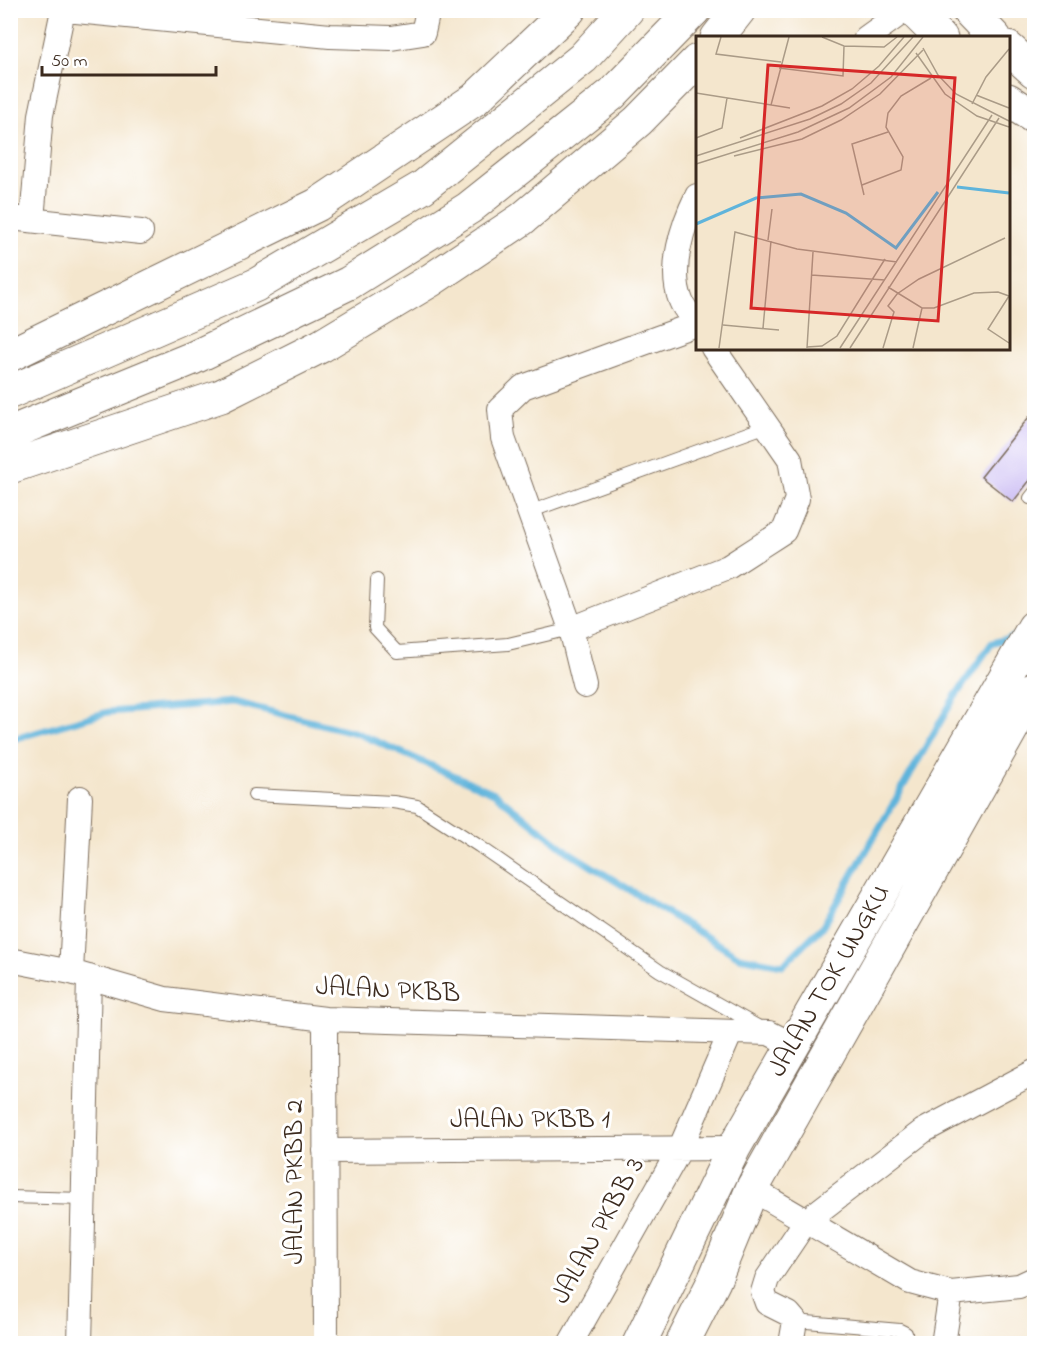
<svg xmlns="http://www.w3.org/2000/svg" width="1045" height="1354" viewBox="0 0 1045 1354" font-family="'Indie Flower',sans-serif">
<rect width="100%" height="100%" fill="#fff"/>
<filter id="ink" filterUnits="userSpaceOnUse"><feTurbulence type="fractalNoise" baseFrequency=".0167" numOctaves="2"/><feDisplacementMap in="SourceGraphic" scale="12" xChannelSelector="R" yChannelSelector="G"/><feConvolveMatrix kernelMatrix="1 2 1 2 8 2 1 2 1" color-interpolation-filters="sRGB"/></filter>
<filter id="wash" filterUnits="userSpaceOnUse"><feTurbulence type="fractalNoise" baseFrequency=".008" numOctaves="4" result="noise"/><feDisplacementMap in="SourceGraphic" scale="24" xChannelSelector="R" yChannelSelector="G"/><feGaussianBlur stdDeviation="1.35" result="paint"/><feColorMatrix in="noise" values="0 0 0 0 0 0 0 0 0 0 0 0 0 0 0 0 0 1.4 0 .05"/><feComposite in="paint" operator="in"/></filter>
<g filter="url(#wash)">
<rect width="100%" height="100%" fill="#f4e6cd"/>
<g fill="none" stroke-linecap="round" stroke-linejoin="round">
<path stroke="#5fb4db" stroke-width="7" d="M 10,740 L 108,712 L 233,702 L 357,733 L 494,793 L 570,853 L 739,957 L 783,965 L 823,926 L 954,698 L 992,643 L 1015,636"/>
</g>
<g id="blocks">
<path fill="#c8b8f3" d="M 1029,417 L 1034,421 L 1034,475 L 1013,502 L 981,477 Z"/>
</g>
</g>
<g filter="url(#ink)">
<use href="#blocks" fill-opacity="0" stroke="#7c6c5b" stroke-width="1.5"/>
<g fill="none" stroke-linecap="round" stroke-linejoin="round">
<g stroke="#7c6c5b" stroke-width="14">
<path id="service" d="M 1030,498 L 1034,493
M 529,512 L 767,426
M 377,580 L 375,628 L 397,652 L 508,644 L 571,629
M 254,795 L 393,802 L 417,806 L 479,846 L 660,971 L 761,1028
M 10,1197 L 84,1199
M 795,1321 L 900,1330 L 906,1333 L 908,1344"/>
</g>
<g stroke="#7c6c5b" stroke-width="26">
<path id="minor" d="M 66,10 L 330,36 L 391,38 L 423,33 L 428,10
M 866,38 L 905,10
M 697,196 C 683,224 668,269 681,301 C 684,309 692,317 697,324
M 10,218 L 141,232
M 32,220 L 41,115 L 63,10
M 571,629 L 728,567 L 784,531 L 797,499 L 790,459 L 713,348
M 585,686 L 571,629 L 503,438 L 500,409 L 523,387 L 696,324
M 10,960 L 71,972 L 165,999 L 325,1019 L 769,1033 L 793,1045
M 71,972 L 80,798
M 325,1019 L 326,1344
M 325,1151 L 734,1148
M 752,1189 L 910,1282 L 951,1293 L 1019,1286 L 1034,1279
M 80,1344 L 89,977
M 570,1344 L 680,1149 L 730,1034
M 791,1344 L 795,1321 L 789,1314 L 767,1303 L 763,1292 L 767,1279 L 806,1221 L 923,1131 L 1034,1072
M 943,1344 L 951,1293"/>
</g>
<g stroke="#7c6c5b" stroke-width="35">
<path id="secondary" d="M 913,10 L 941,38
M 968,10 L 995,38
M 1008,48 L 1034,71
M 1008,100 L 1034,117
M 639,1344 L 734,1148 L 1034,627
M 682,1344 L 714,1281 L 752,1189 L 1034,689"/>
</g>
<g stroke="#7c6c5b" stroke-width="35">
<path id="primary" d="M 717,38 L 739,10
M 10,355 L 317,205 L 475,99 L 569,10
M 10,392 L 256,285 L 423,187 L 583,58 L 627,10
M 10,433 L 193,358 L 349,283 L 469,208 L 612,94 L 694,10
M 10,467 L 221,396 L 321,346 L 431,280 L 522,219 L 638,121 L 697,61"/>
</g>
<use href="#service" stroke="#fff" stroke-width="12"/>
<use href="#minor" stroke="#fff" stroke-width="24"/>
<use href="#secondary" stroke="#fff" stroke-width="33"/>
<use href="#primary" stroke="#fff" stroke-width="33"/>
</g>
</g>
<g text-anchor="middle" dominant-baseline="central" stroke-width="6" stroke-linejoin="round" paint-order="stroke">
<g font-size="27" fill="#3b2a1e" stroke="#fff">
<text transform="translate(830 981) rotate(-60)">JALAN TOK UNGKU</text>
<text transform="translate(388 991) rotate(3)">JALAN PKBB</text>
<text x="530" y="1120">JALAN PKBB 1</text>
<text transform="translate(295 1182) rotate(-90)">JALAN PKBB 2</text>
<text transform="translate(599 1231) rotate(-61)">JALAN PKBB 3</text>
</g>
</g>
<g transform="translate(696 36)">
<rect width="314" height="314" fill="#f4e6cd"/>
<path fill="none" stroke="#5fb4db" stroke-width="3" d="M 261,151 L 313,157M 0,188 L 60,162 L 105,158 L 150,177 L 200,212 L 242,156"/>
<path fill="none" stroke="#aa9b87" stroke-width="1.5" d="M 25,1 L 20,18 L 85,26M 126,1 L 148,10 L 188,11 L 201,1M 227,12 L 242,39 L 260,58 L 313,85M 220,17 L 249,58 L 281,80 L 313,91M 83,32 L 147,40 L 148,10M 0,57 L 94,72M 280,59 L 313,72M 276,68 L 290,41 L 313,13M 75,69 L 93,1M 0,102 L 26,92 L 31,62M 44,102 L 126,70 L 156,53 L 183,30 L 208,1M 0,120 L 114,83 L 145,68 L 175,47 L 217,1M 38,120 L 106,103 L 145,84 L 184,58 L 227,14M 0,128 L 102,96 L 153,72 L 195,41 L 227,1M 166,149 L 205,134 L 207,121 L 190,91 L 192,77 L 205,60 L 235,42M 168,159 L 156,108 L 192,96M 72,204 L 76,173M 115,239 L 189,244M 192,251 L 226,272 L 238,272 L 278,257 L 302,256 L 313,260M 313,260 L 292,293 L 313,307M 27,289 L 83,294M 67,292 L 75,205M 111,311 L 126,310 L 141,300 L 189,223M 23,312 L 39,196 L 101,213 L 201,226M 111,312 L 117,216M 144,312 L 296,79M 154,312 L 303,82M 187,312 L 198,276 L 192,270 L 201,258 L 223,243 L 309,202M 217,312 L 226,272"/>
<path fill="#d62828" fill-opacity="0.15" stroke="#d62828" stroke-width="3" d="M 72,29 L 259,42 L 242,285 L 55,272 Z"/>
<rect width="314" height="314" fill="none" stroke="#3b2a1e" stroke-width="3"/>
</g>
<rect width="1045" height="1354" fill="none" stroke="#fff" stroke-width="36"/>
<path d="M42 66v9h174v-9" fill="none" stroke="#3b2a1e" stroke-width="3"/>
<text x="51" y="66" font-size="18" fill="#3b2a1e" stroke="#ffffff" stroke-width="4.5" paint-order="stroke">50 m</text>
</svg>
